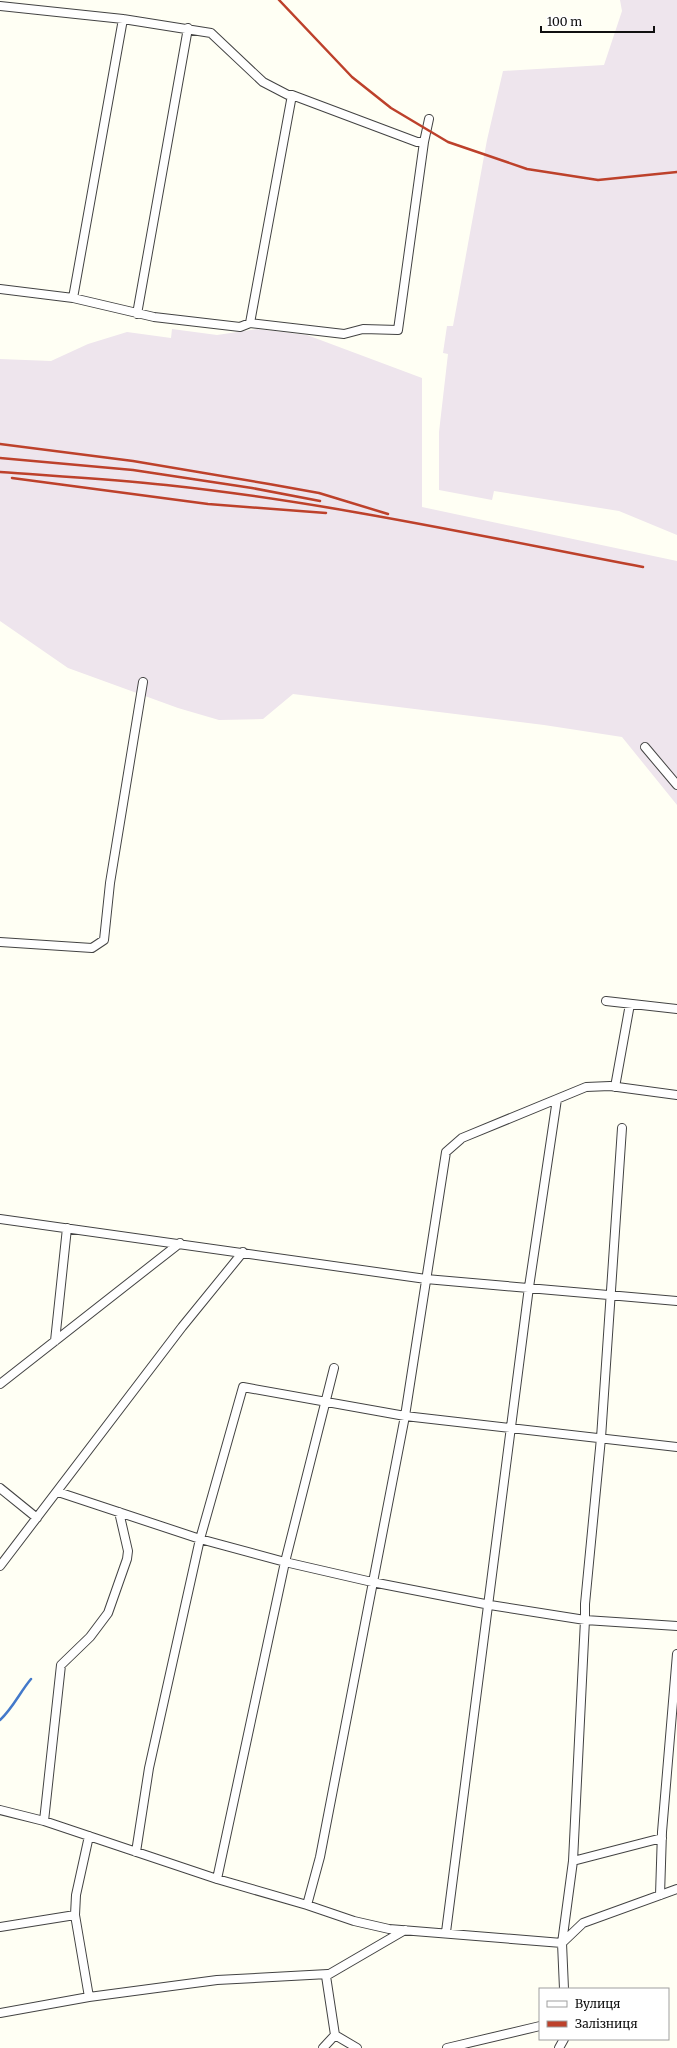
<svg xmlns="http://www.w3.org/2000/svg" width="677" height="2048" viewBox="0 0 677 2048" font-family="Merriweather,serif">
<rect width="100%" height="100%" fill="#fffff4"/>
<path fill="#eee5ed" d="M 620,0 L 677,0 L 677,535 L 619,511 L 494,491 L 492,500 L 439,490 L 439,432 L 448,354 L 443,353 L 447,326 L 453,326 L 487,140 L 503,71 L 604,65 L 622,11 Z
M 172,329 L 217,335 L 257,329 L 307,335 L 422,378 L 422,507 L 677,561 L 677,805 L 622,737 L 544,725 L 293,694 L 263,719 L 219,720 L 178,708 L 68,668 L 0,621 L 0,359 L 51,361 L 88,344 L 127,332 L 171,338 Z"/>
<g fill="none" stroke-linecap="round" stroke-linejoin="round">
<path stroke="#4379ca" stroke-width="2.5" d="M 0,1720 C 13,1708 20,1692 31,1679"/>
<g stroke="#434343" stroke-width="10">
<path id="minor" d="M 0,6 L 123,19 L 211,33 L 263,82 L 288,95 L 292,95 L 417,142 L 424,142 L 429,119
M 0,289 L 73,298 L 154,317 L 240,327 L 250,323 L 344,334 L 363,329 L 398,330 L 424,142
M 73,298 L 123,19
M 137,314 L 188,28
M 250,323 L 292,95
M 645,747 L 677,785
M 0,942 L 92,948 L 104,940 L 110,883 L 143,682
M 606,1001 L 677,1009
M 615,1087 L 630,1004
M 0,1219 L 426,1279 L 677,1301
M 55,1341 L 67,1228
M 0,1384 L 180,1243
M 0,1488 L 37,1518
M 58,1492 L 200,1539 L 285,1562 L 372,1582 L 490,1605 L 585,1620 L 677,1626
M 0,1566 L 182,1327 L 243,1252
M 0,1810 L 44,1821 L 217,1879 L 307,1905 L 354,1921 L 389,1929 L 562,1943 L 583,1923 L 677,1889
M 44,1821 L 61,1665 L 90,1637 L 108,1613 L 127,1559 L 128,1551 L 119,1512
M 136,1852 L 149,1768 L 200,1539 L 243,1387 L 405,1416 L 677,1447
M 573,1861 L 662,1838
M 217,1879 L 285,1562 L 334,1368
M 660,1895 L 662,1832 L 677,1654
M 307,1905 L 320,1857 L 405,1416 L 446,1152 L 462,1138 L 586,1087 L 610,1086 L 677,1095
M 0,1927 L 75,1915
M 446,1932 L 529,1287 L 557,1099
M 564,1989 L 562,1943 L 573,1861 L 585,1620 L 585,1604 L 601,1438 L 622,1128
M 89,1997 L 75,1915 L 76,1895 L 89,1836
M 0,2013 L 89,1997 L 217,1980 L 328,1974
M 335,2035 L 357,2048
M 323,2048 L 335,2035 L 326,1976 L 405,1930
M 447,2048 L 540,2026
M 559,2048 L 564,2039"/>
</g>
<use href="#minor" stroke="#fff" stroke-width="8"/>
<path stroke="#bd412b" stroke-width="2.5" d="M 279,0 L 352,77 L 391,108 L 448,142 L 527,169 L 598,180 L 677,172
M 0,444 L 133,461 L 269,484 L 319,493 L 388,514
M 0,458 L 133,470 L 252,488 L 320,501
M 0,472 C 55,476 111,479 166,485 C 326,502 485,537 643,567
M 12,478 L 208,504 L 326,513"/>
</g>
<rect x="539" y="1988" width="130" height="52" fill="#ffffff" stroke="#9f9f9f"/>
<rect x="547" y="2001" width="20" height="6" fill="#ffffff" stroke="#9f9f9f"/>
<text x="575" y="2008" font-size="12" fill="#101010">Вулиця</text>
<rect x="547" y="2021" width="20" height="6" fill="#bd412b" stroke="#9f9f9f"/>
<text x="575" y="2028" font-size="12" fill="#101010">Залізниця</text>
<path d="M541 26v6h113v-6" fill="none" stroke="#101010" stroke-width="2"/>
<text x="547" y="26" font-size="12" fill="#101010" stroke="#ffffff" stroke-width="3" paint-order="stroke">100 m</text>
</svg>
